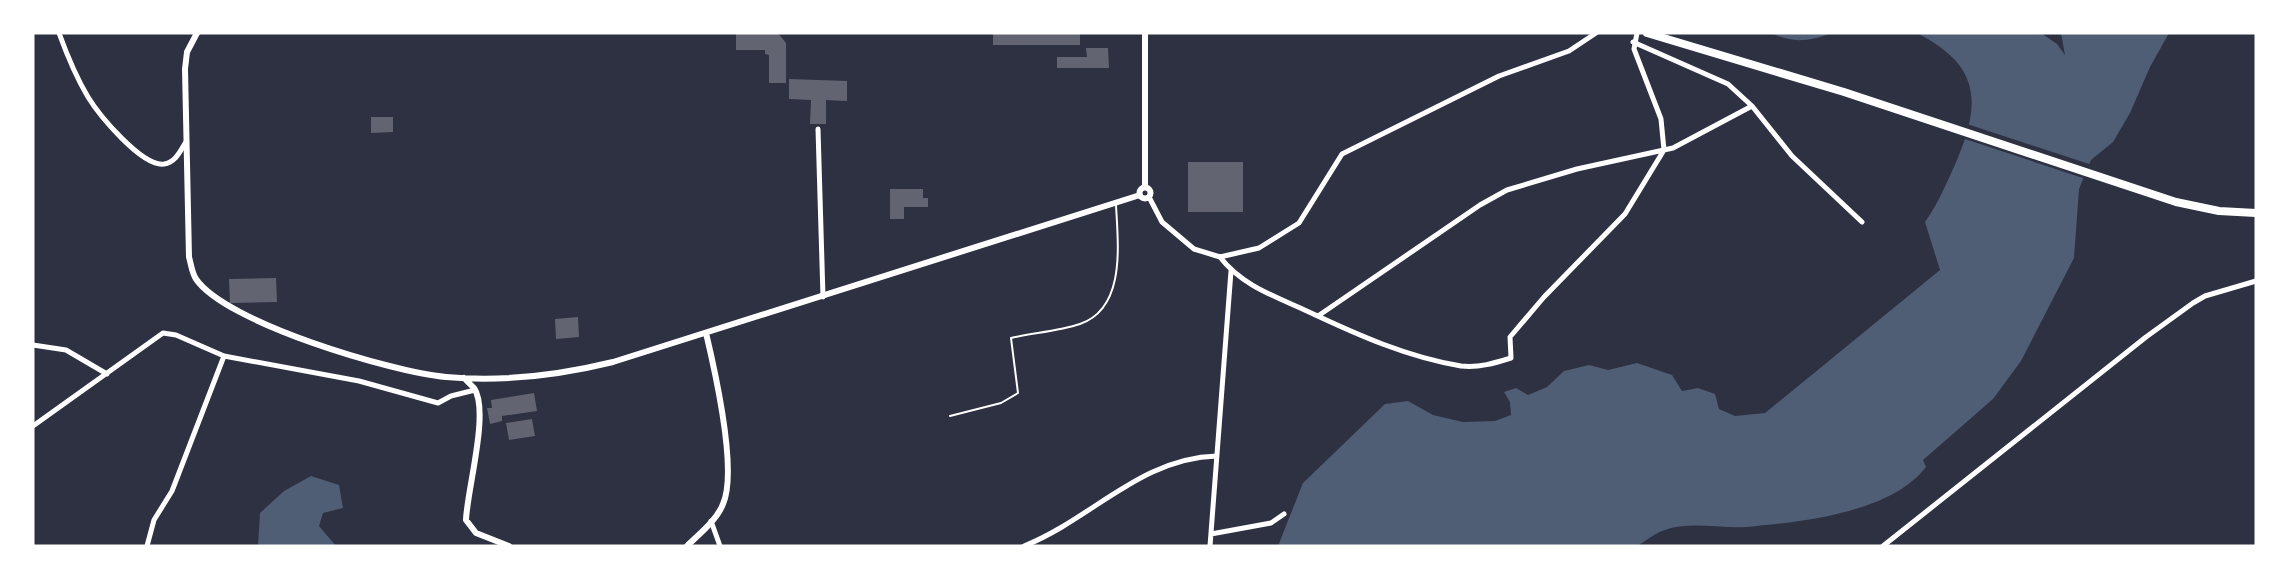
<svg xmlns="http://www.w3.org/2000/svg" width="2289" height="579" viewBox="0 0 2289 579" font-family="Barlow,sans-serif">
<rect width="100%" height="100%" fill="#2d3142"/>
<path fill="#4f5d75" d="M 1771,33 L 1832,33 C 1810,41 1793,44 1771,33 Z
M 1917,33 L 2041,33 L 2057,44 L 2065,55 L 2061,33 L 2169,33 L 2150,67 L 2130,113 L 2113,142 L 2091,160 L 2079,189 L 2074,258 L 2021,361 L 1993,399 L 1923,460 L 1926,467 C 1891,513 1801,522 1747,527 C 1721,529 1689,521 1665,530 C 1655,533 1646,541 1637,546 L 1278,546 L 1303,483 L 1385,404 L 1408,401 L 1433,415 L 1463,422 L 1495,421 L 1511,415 L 1510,402 L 1504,392 L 1516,388 L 1528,395 L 1547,387 L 1564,371 L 1589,365 L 1608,370 L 1637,363 L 1672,375 L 1682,391 L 1698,388 L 1715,394 L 1719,409 L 1735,416 L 1765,413 L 1940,270 L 1925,222 C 1939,202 1947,182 1957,160 C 1982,100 1979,65 1917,33 Z
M 311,476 L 339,485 L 343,508 L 323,513 L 319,526 L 336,546 L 258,546 L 260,513 L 284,491 Z"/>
<path fill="#2d3142" d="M 1967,124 L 2092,165 L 2086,179 L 1962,138 Z"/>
<path fill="#626471" d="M 736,33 L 778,33 L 786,43 L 786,83 L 769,83 L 769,55 L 765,54 L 765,50 L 736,50 Z
M 993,33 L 1080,33 L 1080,45 L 993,45 Z
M 1086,48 L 1108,48 L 1109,68 L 1057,68 L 1057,57 L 1087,57 Z
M 789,79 L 847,81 L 847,101 L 826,100 L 826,124 L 810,124 L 811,100 L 789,99 Z
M 371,117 L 393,117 L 393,132 L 371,133 Z
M 1188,162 L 1243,162 L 1243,212 L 1188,212 Z
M 890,189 L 923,189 L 923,198 L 928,198 L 928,207 L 904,207 L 904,219 L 890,219 Z
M 276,278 L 277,302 L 230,303 L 229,279 Z
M 578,317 L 579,337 L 556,339 L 555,319 Z
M 534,393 L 537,411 L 502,416 L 502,421 L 490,424 L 487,408 L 492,408 L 491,400 Z
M 532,419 L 535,436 L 509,440 L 506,423 Z"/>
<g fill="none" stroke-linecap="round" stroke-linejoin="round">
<path stroke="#fff" stroke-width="2" d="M 950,416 L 1001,403 L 1018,393 L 1011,338 C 1033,333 1059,331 1080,324 C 1126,308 1118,245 1116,205"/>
<path stroke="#fff" stroke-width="5" d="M 59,33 C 67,55 76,77 88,97 C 99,115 142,167 164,164 C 176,162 180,151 186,142
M 1633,42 L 1728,84 L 1752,106 L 1792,156 L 1862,222
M 818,129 L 823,297
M 1149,197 L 1162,222 L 1194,249 L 1220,257 L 1259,248 L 1299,223 L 1342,154 L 1499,76 L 1569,51 L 1596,33
M 1220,257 C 1242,286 1277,297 1309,312 C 1358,335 1407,357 1461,366 C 1479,368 1495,363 1511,358 L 1510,337 L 1544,297 L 1625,214 L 1664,150 L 1661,119 L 1634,49 L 1637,33
M 1318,316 L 1480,205 L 1507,190 L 1577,169 L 1673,148 L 1752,106
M 33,345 L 66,350 L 107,374
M 33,426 L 163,333 L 176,335 L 224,356 L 359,381 L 438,403 L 451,396 L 475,390
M 711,521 L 720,546
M 1211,534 L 1271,523 L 1284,514
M 147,546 L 154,520 L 172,491 L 224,356
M 1024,546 C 1092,519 1140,458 1217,456
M 1210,546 L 1231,271
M 1883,546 L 2146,337 L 2193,303 L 2205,296 L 2256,281"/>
<path stroke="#fff" stroke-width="6" d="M 197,33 L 187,52 L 185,69 L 189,257 C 191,264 192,273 196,279 C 226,323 392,372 446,377 C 501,382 560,375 613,362 L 1140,195
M 1145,33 L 1145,187
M1139.5 193a5.5 5.5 0 1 1 11 0a5.5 5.5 0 1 1-11 0Z
M 464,378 C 467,381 471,385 474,388 C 490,411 467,490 466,520 L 476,533 L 509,546
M 687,546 C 699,534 717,520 723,504 C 738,470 715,371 706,333"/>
<path stroke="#fff" stroke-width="8" d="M 1647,33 L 1844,92 L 2176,202 L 2219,211 L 2256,213"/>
</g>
<rect width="2289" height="579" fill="none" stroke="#ffffff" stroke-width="69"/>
</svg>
